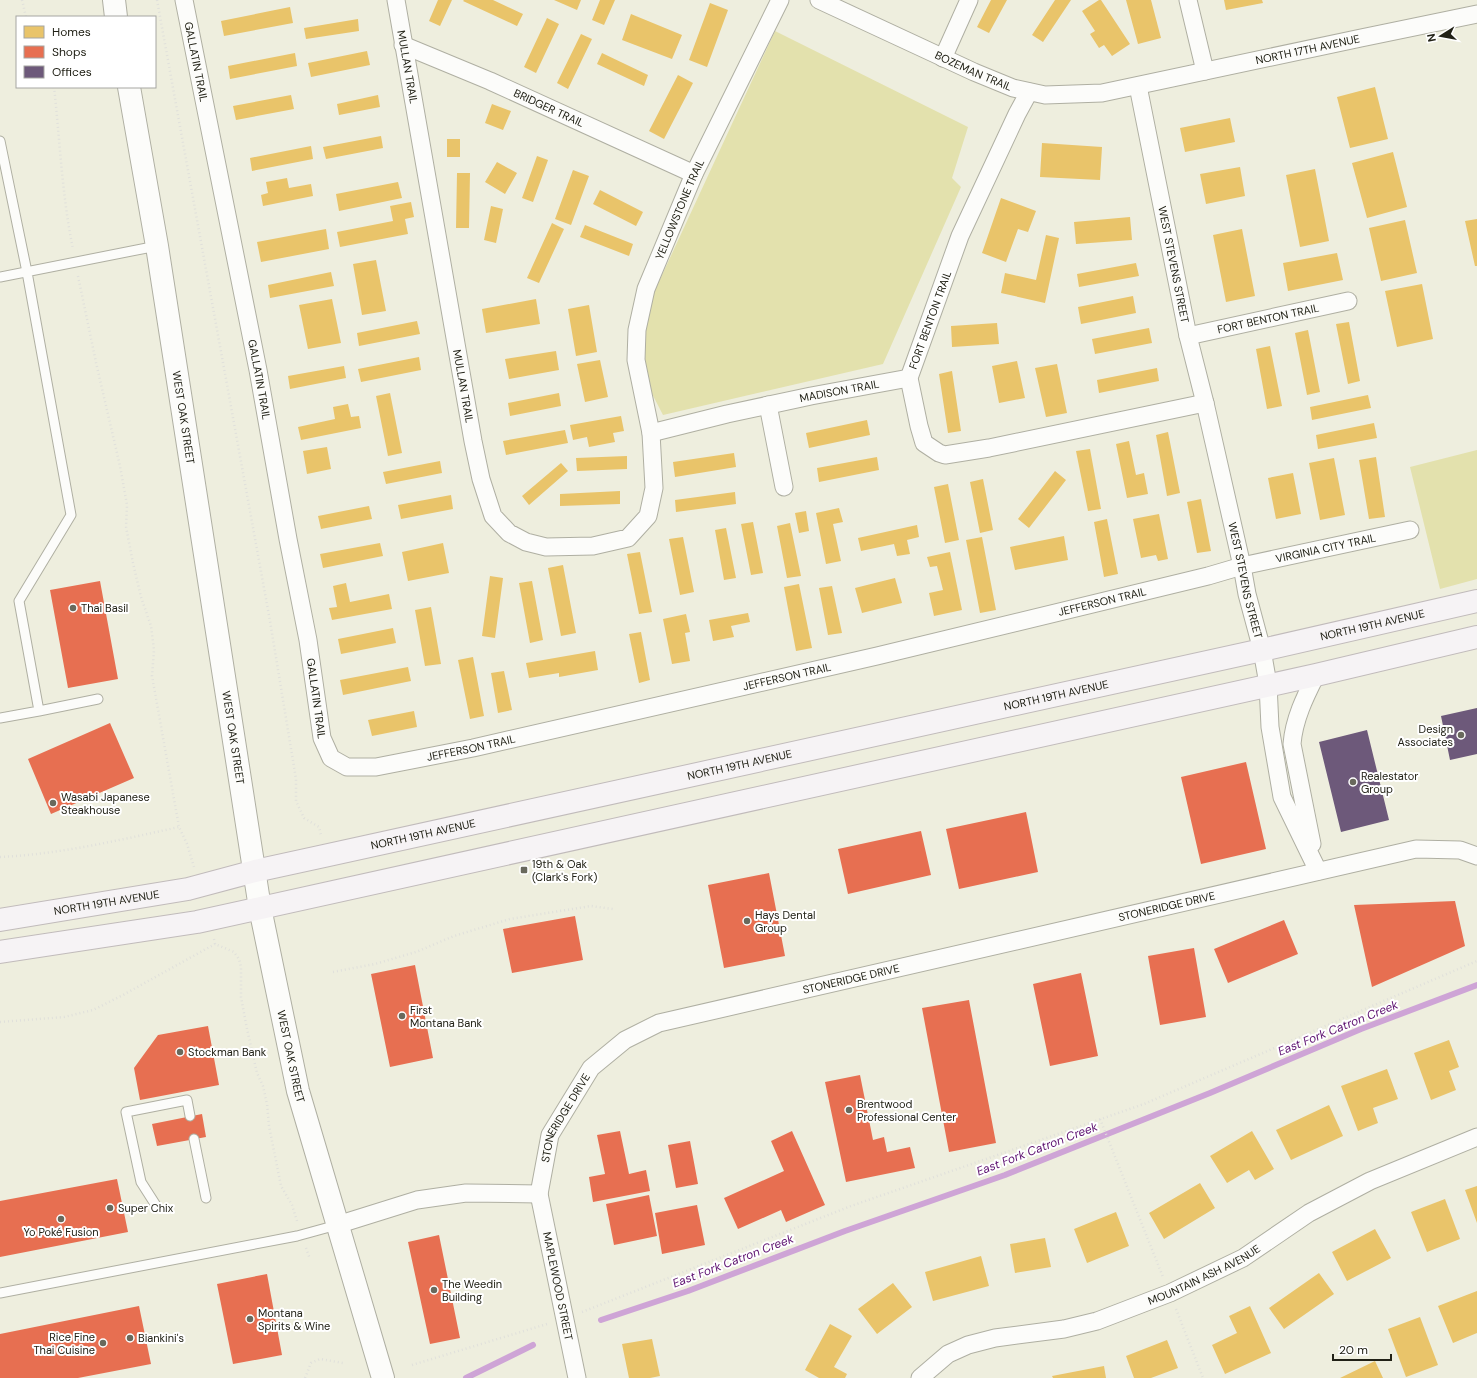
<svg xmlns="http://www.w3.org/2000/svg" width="1477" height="1378" viewBox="0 0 1477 1378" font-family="'DM Sans',sans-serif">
<rect width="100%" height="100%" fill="#eeeede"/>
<path fill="#e3e1ad" d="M 775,31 L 968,127 L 952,178 L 961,187 L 883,364 L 663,415 L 648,386 L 642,339 L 650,301 Z
M 1477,450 L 1477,579 L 1440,589 L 1410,467 Z"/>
<path fill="#e9c46a" d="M 438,0 L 452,0 L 440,26 L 429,21 Z
M 464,0 L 493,0 L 523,14 L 517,26 L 463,1 Z
M 554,0 L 581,0 L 577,10 Z
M 600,0 L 615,0 L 604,25 L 592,20 Z
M 991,0 L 1007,0 L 989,33 L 977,27 Z
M 1055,0 L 1071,0 L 1043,42 L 1032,35 Z
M 1099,0 L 1101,0 L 1130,44 L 1112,56 L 1104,45 L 1099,48 L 1090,34 L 1095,31 L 1082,11 Z
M 1126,0 L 1151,0 L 1161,38 L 1138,44 Z
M 1224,0 L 1262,0 L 1263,3 L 1226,10 Z
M 710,3 L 728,10 L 707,67 L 689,60 Z
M 290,7 L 293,23 L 224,36 L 221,21 Z
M 631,14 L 682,35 L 672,59 L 622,40 Z
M 547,18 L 559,24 L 536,73 L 524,67 Z
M 358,19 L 359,31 L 306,39 L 304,28 Z
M 581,34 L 592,39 L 568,89 L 557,83 Z
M 367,51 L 370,65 L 311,77 L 308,63 Z
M 295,53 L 297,66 L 230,79 L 228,66 Z
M 602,53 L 648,75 L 644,86 L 597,64 Z
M 678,75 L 693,83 L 664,139 L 649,131 Z
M 1375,87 L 1388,139 L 1350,148 L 1337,97 Z
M 291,95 L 294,109 L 236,120 L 233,106 Z
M 378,95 L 380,107 L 339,115 L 337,104 Z
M 492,104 L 511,111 L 503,130 L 485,123 Z
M 1230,118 L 1235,142 L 1185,152 L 1180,128 Z
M 381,136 L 383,148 L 326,159 L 323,147 Z
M 447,139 L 460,139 L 460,157 L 447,157 Z
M 1042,143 L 1102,147 L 1100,180 L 1040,177 Z
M 311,146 L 313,159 L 252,171 L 250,158 Z
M 1393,152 L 1407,207 L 1367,218 L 1352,163 Z
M 537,156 L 548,160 L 533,202 L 522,198 Z
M 497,162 L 517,173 L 505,194 L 485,182 Z
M 1240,167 L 1245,196 L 1206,204 L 1200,174 Z
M 1315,169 L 1329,241 L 1300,247 L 1286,175 Z
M 573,170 L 589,176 L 571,225 L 555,219 Z
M 457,173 L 470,173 L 469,228 L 456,228 Z
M 287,178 L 289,188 L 311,184 L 313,196 L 263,206 L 261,195 L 268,193 L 266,182 Z
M 398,182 L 402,198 L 339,211 L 336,194 Z
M 600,190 L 643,212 L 636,226 L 593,204 Z
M 1001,198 L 1036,211 L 1028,232 L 1018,229 L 1006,262 L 982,253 Z
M 411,202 L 414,217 L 405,219 L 408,234 L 340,247 L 337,232 L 393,221 L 390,206 Z
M 491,206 L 503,209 L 496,243 L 484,240 Z
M 1130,217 L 1132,240 L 1076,244 L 1074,222 Z
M 1477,219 L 1477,266 L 1475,266 L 1465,221 Z
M 1405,220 L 1417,273 L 1381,281 L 1369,228 Z
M 552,223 L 564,229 L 539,283 L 527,278 Z
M 585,225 L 633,244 L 629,256 L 580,237 Z
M 326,229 L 329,249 L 261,262 L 257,242 Z
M 1242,229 L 1255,296 L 1226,302 L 1213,235 Z
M 1046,235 L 1059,238 L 1045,303 L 1001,293 L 1005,273 L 1036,280 Z
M 1337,253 L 1343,280 L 1288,291 L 1283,263 Z
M 376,260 L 386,311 L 362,315 L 353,264 Z
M 1136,263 L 1139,276 L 1079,287 L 1077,274 Z
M 331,272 L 334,286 L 270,298 L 268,285 Z
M 1422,284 L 1433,339 L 1397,347 L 1385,291 Z
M 1133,296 L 1136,313 L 1081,324 L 1078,307 Z
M 332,299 L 341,343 L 308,349 L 299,305 Z
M 536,299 L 540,324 L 486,333 L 482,309 Z
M 589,305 L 597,352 L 576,356 L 568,309 Z
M 417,321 L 420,334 L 359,346 L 357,333 Z
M 1349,322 L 1360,381 L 1348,384 L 1336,324 Z
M 997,323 L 999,344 L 952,347 L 951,326 Z
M 1149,328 L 1152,343 L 1095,354 L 1092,339 Z
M 1308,330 L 1320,392 L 1307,395 L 1295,333 Z
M 1270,346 L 1282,406 L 1267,409 L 1256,349 Z
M 556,351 L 559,370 L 509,379 L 505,359 Z
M 419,357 L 421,370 L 361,382 L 358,369 Z
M 600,360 L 608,397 L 585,402 L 577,364 Z
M 1017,361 L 1025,398 L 999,403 L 992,366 Z
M 1057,364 L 1067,413 L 1046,417 L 1035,368 Z
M 344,366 L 346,378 L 290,389 L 288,376 Z
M 1157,368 L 1159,381 L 1099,393 L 1097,380 Z
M 952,371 L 961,431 L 948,433 L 939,374 Z
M 390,393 L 402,453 L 388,456 L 376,396 Z
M 559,393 L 561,406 L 510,416 L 508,403 Z
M 1368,395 L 1371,408 L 1312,420 L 1310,407 Z
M 348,404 L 351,417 L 359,416 L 361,428 L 301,440 L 298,427 L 335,419 L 333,407 Z
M 621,416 L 624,431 L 613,433 L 615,442 L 589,447 L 587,437 L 573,440 L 570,425 Z
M 867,420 L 870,435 L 809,448 L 806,433 Z
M 1374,423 L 1377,438 L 1318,449 L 1316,435 Z
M 565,430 L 568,443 L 506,455 L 503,441 Z
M 1168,432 L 1180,493 L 1167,496 L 1156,435 Z
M 1129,441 L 1136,475 L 1144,473 L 1148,494 L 1127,498 L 1116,444 Z
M 327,447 L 331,469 L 307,474 L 303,451 Z
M 1090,449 L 1101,509 L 1088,511 L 1076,451 Z
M 734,453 L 736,467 L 675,477 L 673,462 Z
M 627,456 L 627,469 L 577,471 L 576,458 Z
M 877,457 L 879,470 L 819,482 L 817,468 Z
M 1376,457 L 1385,517 L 1369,519 L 1359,460 Z
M 1334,458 L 1345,515 L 1320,520 L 1309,463 Z
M 440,461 L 442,473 L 386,484 L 383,472 Z
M 561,463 L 568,471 L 529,505 L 522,496 Z
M 1055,471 L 1066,480 L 1029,528 L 1018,519 Z
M 1293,473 L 1301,514 L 1276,519 L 1268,478 Z
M 983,479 L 993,530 L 980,533 L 970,482 Z
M 948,484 L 959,540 L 945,543 L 934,487 Z
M 620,491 L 620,504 L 560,506 L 560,494 Z
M 735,492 L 736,504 L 676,512 L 675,500 Z
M 451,495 L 453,509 L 401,519 L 398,505 Z
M 1201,499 L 1211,551 L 1197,553 L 1187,502 Z
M 369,506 L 372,519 L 321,529 L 318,516 Z
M 839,508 L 843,522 L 833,524 L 841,561 L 826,564 L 816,513 Z
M 806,511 L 809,531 L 799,533 L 795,513 Z
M 1159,514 L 1168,559 L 1158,561 L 1156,555 L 1141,558 L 1133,519 Z
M 1107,519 L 1118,574 L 1104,577 L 1094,522 Z
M 753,522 L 763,573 L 751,575 L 741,524 Z
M 790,523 L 801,576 L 787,578 L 777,526 Z
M 917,525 L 919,537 L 907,540 L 910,554 L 897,556 L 894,544 L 861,551 L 858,538 Z
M 726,528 L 736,578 L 724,580 L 715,530 Z
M 1064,536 L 1068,560 L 1015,570 L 1010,547 Z
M 683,537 L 694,592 L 680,595 L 669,539 Z
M 982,537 L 996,610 L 980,613 L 966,540 Z
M 380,543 L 383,556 L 323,568 L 320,554 Z
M 443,543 L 449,573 L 408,581 L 402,552 Z
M 640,552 L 652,612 L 639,614 L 627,554 Z
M 950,552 L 962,610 L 934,616 L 929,593 L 943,590 L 937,566 L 930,567 L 927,557 Z
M 563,565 L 576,633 L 561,636 L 548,568 Z
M 490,576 L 503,578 L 495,638 L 482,636 Z
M 895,578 L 902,603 L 862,613 L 855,588 Z
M 532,581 L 543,640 L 530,643 L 519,583 Z
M 346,583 L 350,602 L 389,594 L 392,609 L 332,620 L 329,608 L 337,607 L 333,586 Z
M 799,584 L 812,648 L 796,651 L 784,587 Z
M 832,586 L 842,633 L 828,635 L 819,588 Z
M 431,607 L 441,664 L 425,666 L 415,610 Z
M 748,613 L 750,622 L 731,626 L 734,637 L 713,641 L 709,620 Z
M 686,614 L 690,632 L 685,633 L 690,661 L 672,664 L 663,619 Z
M 393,628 L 396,643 L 341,654 L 338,639 Z
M 641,632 L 650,680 L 639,683 L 629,634 Z
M 595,651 L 598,670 L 559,677 L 559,673 L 529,678 L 526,663 Z
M 473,657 L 484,716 L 470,719 L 458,660 Z
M 408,667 L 411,681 L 343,695 L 340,680 Z
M 504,671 L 512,710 L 498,713 L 491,673 Z
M 414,711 L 417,727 L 372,736 L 368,720 Z
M 1449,1040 L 1459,1067 L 1449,1071 L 1456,1090 L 1431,1100 L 1414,1053 Z
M 1387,1069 L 1398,1099 L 1373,1108 L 1378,1123 L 1358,1131 L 1341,1086 Z
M 1329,1105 L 1343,1136 L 1291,1160 L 1276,1130 Z
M 1252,1131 L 1274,1169 L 1255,1180 L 1249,1170 L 1227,1183 L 1210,1156 Z
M 1200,1183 L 1215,1208 L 1164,1239 L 1149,1213 Z
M 1477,1186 L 1477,1223 L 1465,1190 Z
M 1445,1199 L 1460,1239 L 1427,1252 L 1411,1212 Z
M 1116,1212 L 1129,1246 L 1087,1263 L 1074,1229 Z
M 1375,1229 L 1391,1258 L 1347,1281 L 1332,1252 Z
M 1045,1238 L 1051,1267 L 1015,1273 L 1010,1244 Z
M 981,1256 L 989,1286 L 933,1301 L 925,1272 Z
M 1319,1273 L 1334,1294 L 1284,1329 L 1269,1308 Z
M 893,1283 L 912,1307 L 877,1334 L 858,1309 Z
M 1477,1291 L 1477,1333 L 1453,1343 L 1438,1306 Z
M 1250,1306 L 1271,1353 L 1225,1374 L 1212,1345 L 1237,1333 L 1229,1316 Z
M 1420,1317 L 1438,1365 L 1406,1377 L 1388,1329 Z
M 830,1324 L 852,1336 L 834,1367 L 847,1374 L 845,1378 L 819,1378 L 805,1370 Z
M 652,1339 L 660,1376 L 650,1378 L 629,1378 L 622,1344 Z
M 1167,1340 L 1178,1368 L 1151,1378 L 1134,1378 L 1126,1356 Z
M 1375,1361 L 1383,1378 L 1340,1378 Z
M 1104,1366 L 1106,1378 L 1053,1378 L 1052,1376 Z"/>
<path fill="#e76f51" d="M 100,581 L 118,679 L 68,688 L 50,590 Z
M 110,723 L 134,778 L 51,814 L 28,759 Z
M 1246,762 L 1266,849 L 1201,864 L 1181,777 Z
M 1026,812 L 1038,872 L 959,889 L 946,829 Z
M 921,831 L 931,875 L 848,894 L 838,849 Z
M 769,873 L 785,956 L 724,968 L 708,885 Z
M 1455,901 L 1465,946 L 1372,987 L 1354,905 Z
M 575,916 L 583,960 L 512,973 L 503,929 Z
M 1284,920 L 1298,954 L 1228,983 L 1214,949 Z
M 1194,948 L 1206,1017 L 1160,1025 L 1148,956 Z
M 415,965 L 433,1058 L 390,1067 L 371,974 Z
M 1081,973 L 1098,1056 L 1050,1066 L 1033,984 Z
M 969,1000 L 996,1143 L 949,1152 L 922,1008 Z
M 208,1026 L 219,1085 L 140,1100 L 134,1068 L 158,1035 Z
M 860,1075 L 873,1140 L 884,1137 L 887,1152 L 910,1147 L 915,1168 L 846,1182 L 825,1082 Z
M 202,1114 L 206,1137 L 157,1146 L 152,1124 Z
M 620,1131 L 629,1174 L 646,1170 L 650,1191 L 593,1202 L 589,1177 L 605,1174 L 597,1135 Z
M 792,1131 L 825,1205 L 786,1222 L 781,1210 L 738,1229 L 724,1198 L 784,1171 L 771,1141 Z
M 690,1141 L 698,1184 L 676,1188 L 668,1145 Z
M 117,1179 L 128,1232 L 0,1257 L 0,1201 Z
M 649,1195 L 657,1236 L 614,1245 L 606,1204 Z
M 697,1205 L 705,1245 L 662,1254 L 655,1213 Z
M 439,1235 L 460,1338 L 430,1344 L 408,1242 Z
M 267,1274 L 282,1355 L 233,1364 L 217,1284 Z
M 139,1306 L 151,1364 L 78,1378 L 0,1378 L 0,1334 Z"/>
<path fill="#6d597a" d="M 1477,708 L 1477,754 L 1450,760 L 1441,716 Z
M 1367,730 L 1389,820 L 1341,832 L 1319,742 Z"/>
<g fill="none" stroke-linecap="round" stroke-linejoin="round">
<path stroke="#cea4d6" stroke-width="6" d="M 601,1320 L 688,1291 L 845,1231 L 1005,1175 L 1210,1093 L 1361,1029 L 1477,985
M 466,1378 L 533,1345"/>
<g stroke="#afafa2" stroke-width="11">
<path id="lane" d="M 0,141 L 27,272 L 71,515 L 19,601 L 39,711 L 0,718
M 0,277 L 157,246
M 39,711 L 98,699
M 194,1139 L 206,1198
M 157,1207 L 141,1182 L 126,1112 L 187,1100 L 190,1116
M 0,1293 L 297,1236 L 337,1225"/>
</g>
<g stroke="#afafa2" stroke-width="19">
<g id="street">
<path id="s1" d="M 184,0 L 258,370 L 288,539 L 308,640 L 322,738 L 331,758 L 347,767 L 376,767 L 473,748 L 877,656 L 1208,576 L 1242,566 L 1410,530"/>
<path id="s2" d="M 396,0 L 473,441 L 481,479 L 493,516 L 509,533 L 526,542 L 546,547 L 593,546 L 628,538 L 648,516 L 654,488 L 651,433 L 636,360 L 637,330 L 646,289 L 694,174 L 780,0"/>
<path id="s3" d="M 819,0 L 974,72 L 1013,88 L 1045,95 L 1102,93 L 1361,38 L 1477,14"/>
<path d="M 1188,0 L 1205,71"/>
<path id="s4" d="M 403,45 L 490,81 L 694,174"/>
<path d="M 943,58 L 969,0"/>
<path id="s5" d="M 1138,86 L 1188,336 L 1205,403 L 1242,566 L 1247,594 L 1262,650 L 1268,684 L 1270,727 L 1282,797 L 1318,871"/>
<path d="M 1029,92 L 1017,114 L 960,236 L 909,378 L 919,426 L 924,443 L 939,453 L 945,455 L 989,448 L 1205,403"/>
<path id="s6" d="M 1188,336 L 1348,301"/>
<path d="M 768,405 L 784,487"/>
<path id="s7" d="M 651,433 L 727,414 L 811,396 L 909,378"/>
<path d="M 1312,844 L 1292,744 C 1294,719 1305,697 1316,675"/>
<path id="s8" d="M 539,1194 L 577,1378"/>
<path id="s9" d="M 337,1225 L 417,1200 L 466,1193 L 539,1194 L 550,1135 L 591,1068 L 625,1040 L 659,1023 L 1416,849 L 1460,850 L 1477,856"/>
<path id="s10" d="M 920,1378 L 948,1354 L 968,1345 L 995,1338 L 1064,1329 L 1097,1321 L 1170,1293 L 1243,1258 L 1309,1213 L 1370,1181 L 1477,1137"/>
</g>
</g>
<g stroke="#afafa2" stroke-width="24">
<g id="secondary">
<path d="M 114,0 L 116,17"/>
<path id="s11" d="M 129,87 L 157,246 L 260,908 L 298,1091 L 383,1378"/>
</g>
</g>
<g stroke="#c1bbbb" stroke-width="24">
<g id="primary">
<path id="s12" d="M 0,920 L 188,889 L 255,871 L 324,856 L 1262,650 L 1477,601"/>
<path d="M 0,952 L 197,922 L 1316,675 L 1477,637"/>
</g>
</g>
<path stroke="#e0e0db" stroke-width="2.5" stroke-dasharray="1 3" stroke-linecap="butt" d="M 22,0 L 26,17
M 157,0 L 270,621 L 296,779 L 296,801 L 304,818 L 319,827 L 321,835
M 54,87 C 60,141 62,196 73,249
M 78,276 L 97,367 L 120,466 L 127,505 L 126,527 L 133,563 L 141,597 L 151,626 L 154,650 L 152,676 L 179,827 L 187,844 L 194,867
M 0,857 C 61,854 120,840 179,827
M 214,939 L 215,944 L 234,952 L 239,959 L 241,967 L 241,997 L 247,1029 L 257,1073 L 263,1086 L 267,1104 L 269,1126 L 281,1186 L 292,1205 L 297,1221
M 333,972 L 375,964 L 416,952 L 454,936 L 510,919 L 591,906 L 613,909
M 0,1022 L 64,1017 L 93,1010 L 123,995 L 215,944
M 1100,1119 L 1163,1277
M 306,1248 L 310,1259
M 1176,1309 L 1203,1378
M 582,1312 L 851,1206 L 1144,1104 L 1477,961
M 412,1365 L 547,1324
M 305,1378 L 311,1363 L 320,1359 L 343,1363"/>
<use href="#lane" stroke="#fcfcfa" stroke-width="9"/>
<use href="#street" stroke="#fcfcfa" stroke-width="17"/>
<use href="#secondary" stroke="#fcfcfa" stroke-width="22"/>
<use href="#primary" stroke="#f6f3f5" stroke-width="22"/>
</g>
<g fill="#69695c" stroke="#fff" stroke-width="1.5">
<circle cx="73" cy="608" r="4"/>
<circle cx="1461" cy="735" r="4"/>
<circle cx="1353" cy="782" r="4"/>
<circle cx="53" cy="803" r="4"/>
<rect x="520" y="866" width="8" height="8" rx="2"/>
<circle cx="747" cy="921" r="4"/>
<circle cx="402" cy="1016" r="4"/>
<circle cx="180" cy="1052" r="4"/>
<circle cx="849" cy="1110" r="4"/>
<circle cx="110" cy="1208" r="4"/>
<circle cx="61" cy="1219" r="4"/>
<circle cx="434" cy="1290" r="4"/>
<circle cx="250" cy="1319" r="4"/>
<circle cx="130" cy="1338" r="4"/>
<circle cx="103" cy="1343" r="4"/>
</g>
<g text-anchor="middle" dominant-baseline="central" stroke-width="4" stroke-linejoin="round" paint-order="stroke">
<g font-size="11" fill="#212116" stroke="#fff">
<text stroke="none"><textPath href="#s3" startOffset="513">NORTH 17TH AVENUE</textPath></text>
<text stroke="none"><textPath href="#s1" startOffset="63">GALLATIN TRAIL</textPath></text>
<text stroke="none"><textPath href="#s2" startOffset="68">MULLAN TRAIL</textPath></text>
<text stroke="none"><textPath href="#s3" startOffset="170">BOZEMAN TRAIL</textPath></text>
<text stroke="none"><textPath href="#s4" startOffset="159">BRIDGER TRAIL</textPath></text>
<text stroke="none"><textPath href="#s2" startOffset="1018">YELLOWSTONE TRAIL</textPath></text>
<text stroke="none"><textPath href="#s5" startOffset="182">WEST STEVENS STREET</textPath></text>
<text stroke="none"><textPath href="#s6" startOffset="82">FORT BENTON TRAIL</textPath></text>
<text transform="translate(930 320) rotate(-70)">FORT BENTON TRAIL</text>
<text stroke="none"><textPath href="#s1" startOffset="387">GALLATIN TRAIL</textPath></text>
<text stroke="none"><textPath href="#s2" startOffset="392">MULLAN TRAIL</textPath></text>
<text stroke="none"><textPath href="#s7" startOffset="193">MADISON TRAIL</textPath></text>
<text stroke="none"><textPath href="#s11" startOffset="335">WEST OAK STREET</textPath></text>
<text stroke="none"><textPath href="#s1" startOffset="1795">VIRGINIA CITY TRAIL</textPath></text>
<text stroke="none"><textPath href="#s5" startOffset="506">WEST STEVENS STREET</textPath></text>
<text stroke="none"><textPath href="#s1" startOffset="1565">JEFFERSON TRAIL</textPath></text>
<text stroke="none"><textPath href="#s12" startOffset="1404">NORTH 19TH AVENUE</textPath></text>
<text stroke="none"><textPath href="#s1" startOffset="1241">JEFFERSON TRAIL</textPath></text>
<text stroke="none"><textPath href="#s12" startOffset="1080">NORTH 19TH AVENUE</textPath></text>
<text stroke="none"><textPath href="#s1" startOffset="711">GALLATIN TRAIL</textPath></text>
<text stroke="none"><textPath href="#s11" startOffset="659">WEST OAK STREET</textPath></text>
<text stroke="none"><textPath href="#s1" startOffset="917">JEFFERSON TRAIL</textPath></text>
<text stroke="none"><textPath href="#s12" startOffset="756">NORTH 19TH AVENUE</textPath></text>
<text stroke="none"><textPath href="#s12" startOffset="432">NORTH 19TH AVENUE</textPath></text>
<text stroke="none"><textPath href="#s12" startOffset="108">NORTH 19TH AVENUE</textPath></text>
<text stroke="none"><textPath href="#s9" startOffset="948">STONERIDGE DRIVE</textPath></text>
<text stroke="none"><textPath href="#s9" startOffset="624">STONERIDGE DRIVE</textPath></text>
<text stroke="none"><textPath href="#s11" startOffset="983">WEST OAK STREET</textPath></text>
<text stroke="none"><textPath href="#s9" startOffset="288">STONERIDGE DRIVE</textPath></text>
<text stroke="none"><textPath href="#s10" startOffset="307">MOUNTAIN ASH AVENUE</textPath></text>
<text stroke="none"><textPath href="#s8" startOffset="94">MAPLEWOOD STREET</textPath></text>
</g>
<g font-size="11" fill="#212116" stroke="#fff" text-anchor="start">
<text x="81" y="608">Thai Basil</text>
<text x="1453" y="729" text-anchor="end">Design<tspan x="1453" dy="13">Associates</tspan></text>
<text x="1361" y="776">Realestator<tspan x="1361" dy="13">Group</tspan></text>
<text x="61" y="797">Wasabi Japanese<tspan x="61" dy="13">Steakhouse</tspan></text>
<text x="532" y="864">19th &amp; Oak<tspan x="532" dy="13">(Clark's Fork)</tspan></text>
<text x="755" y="915">Hays Dental<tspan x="755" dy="13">Group</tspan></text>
<text x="410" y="1010">First<tspan x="410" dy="13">Montana Bank</tspan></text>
<text x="188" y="1052">Stockman Bank</text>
<text x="857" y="1104">Brentwood<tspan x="857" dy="13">Professional Center</tspan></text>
<text x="118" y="1208">Super Chix</text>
<text x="61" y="1232" text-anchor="middle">Yo Poké Fusion</text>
<text x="442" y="1284">The Weedin<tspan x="442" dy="13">Building</tspan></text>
<text x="258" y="1313">Montana<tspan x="258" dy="13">Spirits &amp; Wine</tspan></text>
<text x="95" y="1337" text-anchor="end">Rice Fine<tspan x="95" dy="13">Thai Cuisine</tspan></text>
<text x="138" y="1338">Biankini's</text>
</g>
<g font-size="12" font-style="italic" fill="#5d1170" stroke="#fff">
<text transform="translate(1338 1028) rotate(-22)">East Fork Catron Creek</text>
<text transform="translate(1037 1149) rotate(-21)">East Fork Catron Creek</text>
<text transform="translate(733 1261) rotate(-21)">East Fork Catron Creek</text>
</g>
</g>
<rect x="16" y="16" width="140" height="72" fill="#ffffff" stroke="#a6a6a2"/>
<rect x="24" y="26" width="20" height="12" fill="#e9c46a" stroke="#a6a6a2"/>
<text x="52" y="36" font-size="12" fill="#212116">Homes</text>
<rect x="24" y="46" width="20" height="12" fill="#e76f51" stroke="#a6a6a2"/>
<text x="52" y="56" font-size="12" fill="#212116">Shops</text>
<rect x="24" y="66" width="20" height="12" fill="#6d597a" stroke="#a6a6a2"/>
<text x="52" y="76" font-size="12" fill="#212116">Offices</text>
<g transform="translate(1441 36) rotate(259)" stroke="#ffffff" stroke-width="3" paint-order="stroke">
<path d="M0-3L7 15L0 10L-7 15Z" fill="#212116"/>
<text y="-6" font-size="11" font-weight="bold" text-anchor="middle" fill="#212116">N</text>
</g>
<path d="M1333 1354v6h58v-6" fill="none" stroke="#212116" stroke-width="2"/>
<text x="1339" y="1354" font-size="12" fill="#212116" stroke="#ffffff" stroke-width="3" paint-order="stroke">20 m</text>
</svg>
